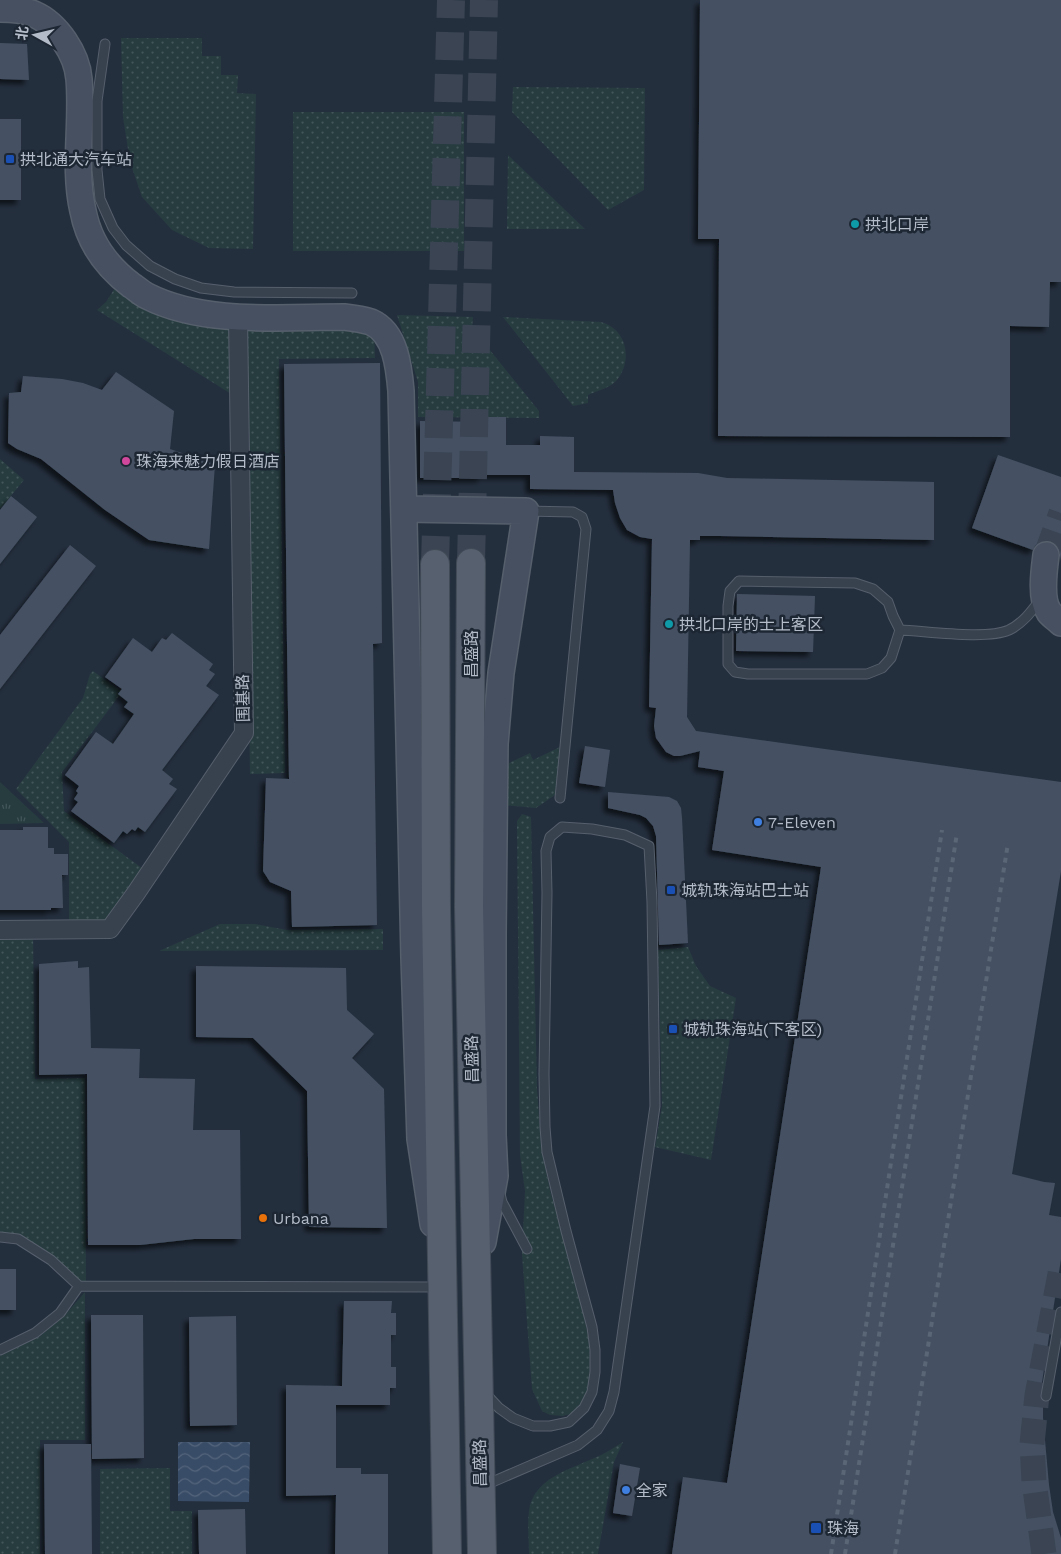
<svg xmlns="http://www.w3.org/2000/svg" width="1061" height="1554" viewBox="0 0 1061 1554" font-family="'Work Sans','Noto Sans SC',sans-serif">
<defs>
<pattern id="grass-dots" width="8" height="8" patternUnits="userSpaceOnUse" patternTransform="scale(1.25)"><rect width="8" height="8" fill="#263c3f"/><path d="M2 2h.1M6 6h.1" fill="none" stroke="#435659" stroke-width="1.8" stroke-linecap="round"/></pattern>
<pattern id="park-tufts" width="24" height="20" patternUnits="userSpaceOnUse" patternTransform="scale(1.25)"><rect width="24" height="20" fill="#263c3f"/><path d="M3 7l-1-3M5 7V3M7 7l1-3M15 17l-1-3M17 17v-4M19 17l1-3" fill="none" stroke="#435659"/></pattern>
<pattern id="water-waves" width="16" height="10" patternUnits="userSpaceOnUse" patternTransform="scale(1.25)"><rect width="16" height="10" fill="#394c67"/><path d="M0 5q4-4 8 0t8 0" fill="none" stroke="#53647b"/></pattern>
<filter id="shadow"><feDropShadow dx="-4.5" dy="4.5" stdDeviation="2.5" flood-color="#0009"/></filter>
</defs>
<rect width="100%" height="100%" fill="#242f3e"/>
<path fill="url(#grass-dots)" d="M 121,38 L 202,38 L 202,56 L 221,56 L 221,75 L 238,75 L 237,93 L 256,94 L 253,249 L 209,248 L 172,230 L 142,197 L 130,162 L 123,117 Z
M 513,87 L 645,88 L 644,190 L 608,210 L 512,112 Z
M 293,112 L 464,112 L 464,251 L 293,251 Z
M 508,155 L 585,229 L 507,229 Z
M 120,280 L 236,319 L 236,397 L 97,310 L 106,302 Z
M 397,315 L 473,317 L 472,328 L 539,411 L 539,418 L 418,417 L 418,382 Z
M 503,317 L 601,322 C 627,329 633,360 617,380 C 610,388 597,391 588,395 L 588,403 L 573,406 Z
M 243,321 L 374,329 L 375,358 L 279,359 L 285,773 L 250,774 Z
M 0,459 L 24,480 L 0,509 Z
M 93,671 L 122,692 L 62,772 L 64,811 L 146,871 L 108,926 L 69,926 L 69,842 L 16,789 L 83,698 L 90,674 Z
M 560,747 L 555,795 L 536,808 L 501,805 L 501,767 L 530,753 L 533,760 Z
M 522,814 L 531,817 L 537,1088 L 541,1143 L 550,1190 L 581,1302 L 591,1350 L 589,1389 L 584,1399 L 573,1413 L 563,1416 L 550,1415 L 542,1411 L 532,1389 L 522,1254 L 525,1191 L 520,1155 L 517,821 Z
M 220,924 L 255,924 L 287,930 L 383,929 L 383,950 L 159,951 Z
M 0,933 L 33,933 L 35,1079 L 85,1078 L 86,1283 L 81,1283 L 52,1255 L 19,1234 L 0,1233 Z
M 688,947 L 696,966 L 710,986 L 736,998 L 711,1160 L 655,1147 L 662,1106 L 658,950 Z
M 85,1292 L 85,1440 L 40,1440 L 40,1554 L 0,1554 L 0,1356 L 39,1337 L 65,1315 Z
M 623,1442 L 614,1462 L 598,1554 L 529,1554 C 529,1540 527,1525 529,1511 C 533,1479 568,1470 592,1459 C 603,1455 613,1448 623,1442 Z
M 170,1468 L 170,1511 L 192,1511 L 192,1554 L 100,1554 L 100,1469 Z"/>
<path fill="url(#park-tufts)" d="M 0,782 L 44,823 L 0,824 Z"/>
<path fill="url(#water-waves)" d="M 178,1442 L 250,1442 L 249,1502 L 178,1501 Z"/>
<path fill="#455162" filter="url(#shadow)" d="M 700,0 L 1061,0 L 1061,282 L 1050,282 L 1049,327 L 1010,326 L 1010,437 L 718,436 L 719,239 L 698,239 Z
M 0,43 L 27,44 L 29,80 L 0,79 Z
M 0,119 L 21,119 L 21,200 L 0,200 Z
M 380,363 L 382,643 L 373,644 L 377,925 L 292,927 L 291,891 L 270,882 L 263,871 L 266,778 L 289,779 L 287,645 L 284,364 Z
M 116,372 L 174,411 L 170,449 L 215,464 L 209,549 L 149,540 L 105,510 L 41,459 L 17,449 L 8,443 L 9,393 L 21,392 L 23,376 L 62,379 L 83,383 L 102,390 Z
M 486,417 L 506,417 L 506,445 L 540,445 L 540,436 L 574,437 L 574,472 L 698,473 L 727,478 L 934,482 L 934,540 L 720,536 L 700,536 L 700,540 L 690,540 L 687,717 L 696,731 L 1061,782 L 1061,871 L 1012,1174 L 1044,1182 L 1055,1183 L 1049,1215 L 1061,1217 L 1061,1259 L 1040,1395 L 1043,1401 L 1043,1418 L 1049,1485 L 1053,1512 L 1061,1538 L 1061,1554 L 672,1554 L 683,1477 L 727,1483 L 821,867 L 712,850 L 724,771 L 698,767 L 700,751 L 680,756 L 674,756 L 666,752 L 656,738 L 654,726 L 656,708 L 649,707 L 652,539 L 640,537 L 627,530 L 620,518 L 615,503 L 613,490 L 530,489 L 530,475 L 482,475 L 482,478 L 420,478 L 420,421 L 486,422 Z
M 998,455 L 1061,477 L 1061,561 L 1059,549 L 1055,544 L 1048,541 L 1040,542 L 1035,546 L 1033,550 L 972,528 Z
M 11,496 L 37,517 L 0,564 L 0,510 Z
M 70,545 L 96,566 L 0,689 L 0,635 Z
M 737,594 L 815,596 L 813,652 L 736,651 Z
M 172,633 L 213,664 L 209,670 L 215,674 L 206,686 L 219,695 L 162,770 L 173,779 L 169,784 L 177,789 L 145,832 L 138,827 L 135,831 L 132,829 L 127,834 L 123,831 L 114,843 L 71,811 L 78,802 L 74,799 L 78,793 L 76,791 L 79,786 L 65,775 L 96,732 L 113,744 L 134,714 L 124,707 L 128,702 L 118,694 L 122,689 L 105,677 L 133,638 L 152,652 L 162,638 L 166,640 Z
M 585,746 L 610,750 L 605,787 L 579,783 Z
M 608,792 L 669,797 L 677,801 L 681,808 L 682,818 L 688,943 L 659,945 L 656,836 L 653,826 L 646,818 L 640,815 L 608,808 Z
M 23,827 L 48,827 L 48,848 L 54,848 L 54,854 L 68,854 L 68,875 L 62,875 L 63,908 L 51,908 L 51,910 L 0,910 L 0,830 L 23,830 Z
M 78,961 L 78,968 L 89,967 L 91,1048 L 140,1049 L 139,1078 L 195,1079 L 193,1130 L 240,1130 L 241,1239 L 194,1239 L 140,1245 L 88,1245 L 87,1074 L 39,1075 L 39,964 Z
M 196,966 L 346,968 L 347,1010 L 374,1034 L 352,1058 L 384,1089 L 387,1228 L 309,1227 L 307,1091 L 253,1038 L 196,1037 Z
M 0,1269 L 16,1269 L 16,1310 L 0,1310 Z
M 344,1301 L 392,1301 L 391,1313 L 396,1313 L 396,1335 L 391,1335 L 391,1367 L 396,1367 L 396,1388 L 390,1388 L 390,1405 L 336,1405 L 336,1468 L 361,1468 L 361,1474 L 388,1474 L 388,1554 L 335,1554 L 336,1495 L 286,1496 L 286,1385 L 342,1386 Z
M 91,1315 L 143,1315 L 144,1458 L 92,1459 Z
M 236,1316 L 237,1425 L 190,1426 L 189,1317 Z
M 44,1444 L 91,1444 L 92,1554 L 45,1554 Z
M 620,1464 L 640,1468 L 632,1516 L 613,1513 Z
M 245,1509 L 246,1554 L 199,1554 L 198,1510 Z"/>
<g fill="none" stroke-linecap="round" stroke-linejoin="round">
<path stroke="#3a4453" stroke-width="25" stroke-dasharray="25 12" stroke-linecap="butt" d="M 1046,555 L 1061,513
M 1044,1554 L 1034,1482 L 1032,1444 L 1037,1395 L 1061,1269"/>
<path stroke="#3a4453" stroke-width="28" stroke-dasharray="28 14" stroke-linecap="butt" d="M 471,563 L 484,0
M 435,564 L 451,0"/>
<g stroke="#565f6c" stroke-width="11">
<path id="lane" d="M 105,44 L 97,101 L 97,170 L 100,199 L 113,228 L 126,245 L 150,266 L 175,279 L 201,288 L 234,292 L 352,293
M 526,511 L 573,512 L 582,517 L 586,529 L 560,798
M 739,581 L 855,583 L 873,589 L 888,602 L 893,616 L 900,630 L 891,658 L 882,668 L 867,674 L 748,674 L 735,672 L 728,664 L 728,606 L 730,591 Z
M 900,630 C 926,631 987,640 1009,630 C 1023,623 1031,612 1040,600
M 500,1194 L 502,1202 L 527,1249
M 0,1237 L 18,1239 L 51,1260 L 79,1286 L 439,1287
M 0,1350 L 35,1333 L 60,1313 L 79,1286
M 1046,1396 L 1061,1312
M 483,1486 L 578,1445 L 597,1430 L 609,1411 L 614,1392 L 655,1106 L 652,902 L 649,846 L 625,835 L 592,829 L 562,827 L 550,837 L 546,851 L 547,893 L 544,1074 L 545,1127 L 547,1152 L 566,1231 L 592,1327 L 595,1350 L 595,1372 L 592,1392 L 584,1408 L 569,1422 L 550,1426 L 533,1426 L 513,1418 L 499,1408 L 486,1394"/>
</g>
<g stroke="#565f6c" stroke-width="20">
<path id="street" d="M 0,930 L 110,929 L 136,893 L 244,733 L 238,317"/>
</g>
<g stroke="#565f6c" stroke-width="28">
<path id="secondary" d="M 0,9 C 11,9 24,10 34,14 C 57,24 77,54 79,79 C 83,123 73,168 83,211 C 89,243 106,266 131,285 C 136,288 141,293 147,296 C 204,325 281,317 344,317 C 353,318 362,319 371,322 C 396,333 399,368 401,391 L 414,958 L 420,1139 L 433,1224
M 404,509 L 526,511 L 501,673 L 495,744 L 493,934 L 493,1135 L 495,1176 L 483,1242
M 1046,555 C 1044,570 1040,599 1049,612 C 1052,616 1057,619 1061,623"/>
</g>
<g stroke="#414a57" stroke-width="30">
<path id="primary" d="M 471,563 L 469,907 L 482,1554
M 435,564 L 436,908 L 447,1554"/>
</g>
<use href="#lane" stroke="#38414e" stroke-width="9"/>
<use href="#street" stroke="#38414e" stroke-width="18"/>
<use href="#secondary" stroke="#465061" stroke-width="25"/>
<use href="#primary" stroke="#56606e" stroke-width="28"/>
<path stroke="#5a6575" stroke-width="4" stroke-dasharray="5 5" stroke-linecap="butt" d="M 831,1554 L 942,830
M 845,1554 L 957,833
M 895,1554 L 1008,843"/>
</g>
<g fill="#1a4fb4" stroke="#1d2633" stroke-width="2">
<rect x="5" y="154" width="10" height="10" rx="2.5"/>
<rect x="666" y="885" width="10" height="10" rx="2.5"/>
<rect x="668" y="1024" width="10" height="10" rx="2.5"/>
<rect x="810" y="1522" width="12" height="12" rx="2.5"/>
</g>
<g fill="#0f9aa8" stroke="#1d2633" stroke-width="2">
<circle cx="855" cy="224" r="5"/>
<circle cx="669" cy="624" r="5"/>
</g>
<circle fill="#d1479c" stroke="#1d2633" stroke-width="2" cx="126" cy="461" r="5"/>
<g fill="#3f7fe0" stroke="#1d2633" stroke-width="2">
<circle cx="758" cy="822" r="5"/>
<circle cx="626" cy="1490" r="5"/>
</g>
<circle fill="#e8710a" stroke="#1d2633" stroke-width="2" cx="263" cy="1218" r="5"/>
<g text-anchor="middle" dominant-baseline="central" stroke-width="5" stroke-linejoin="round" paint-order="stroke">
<g font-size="16" fill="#b4bcc9" stroke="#1d2633" text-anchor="start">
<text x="20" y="159">拱北通大汽车站</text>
<text x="865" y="224">拱北口岸</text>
<text x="136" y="461">珠海来魅力假日酒店</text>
<text x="679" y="624">拱北口岸的士上客区</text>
<text x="768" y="822">7-Eleven</text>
<text x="681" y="890">城轨珠海站巴士站</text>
<text x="683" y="1029">城轨珠海站(下客区)</text>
<text x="273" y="1218">Urbana</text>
<text x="636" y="1490">全家</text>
<text x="827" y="1528">珠海</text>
</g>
<g font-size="16" fill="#b4bcc9" stroke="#1d2633">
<text transform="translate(471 654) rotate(-90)">昌盛路</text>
<text transform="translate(243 698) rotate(-91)">围基路</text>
<text transform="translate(472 1059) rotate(-91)">昌盛路</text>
<text transform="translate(480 1463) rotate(-91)">昌盛路</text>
</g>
</g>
<g transform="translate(35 35) rotate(278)" stroke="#1d2633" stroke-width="4" paint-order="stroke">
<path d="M0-4L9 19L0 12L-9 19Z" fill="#b4bcc9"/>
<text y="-8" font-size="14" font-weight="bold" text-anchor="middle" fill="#b4bcc9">北</text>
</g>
</svg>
